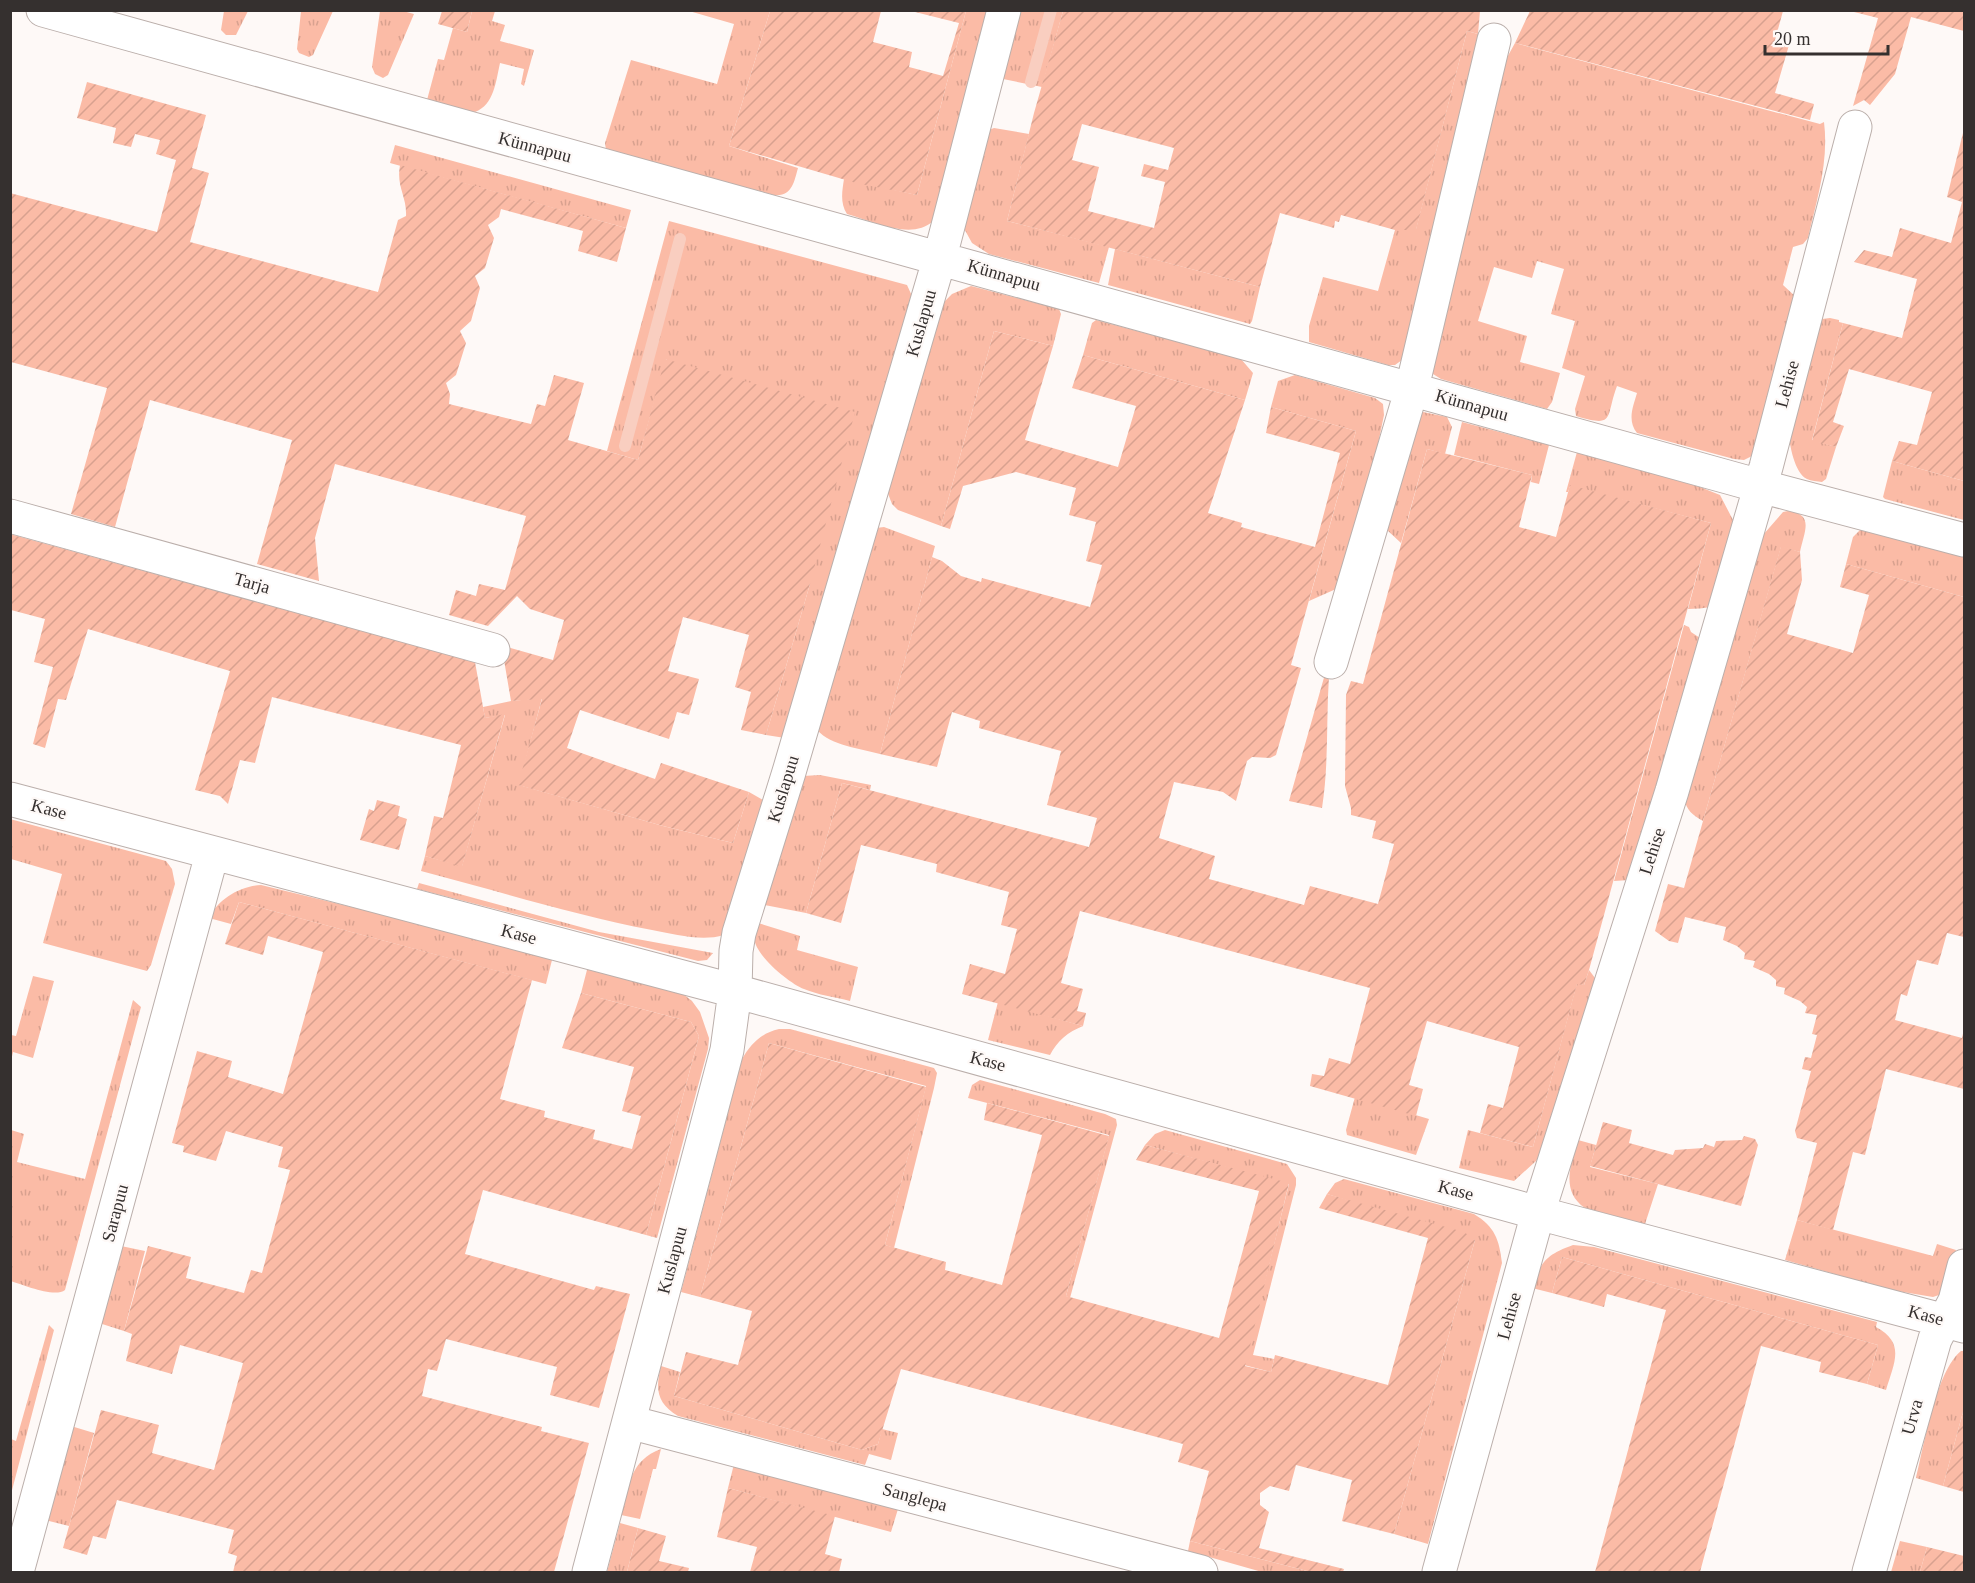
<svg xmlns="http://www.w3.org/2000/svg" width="1975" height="1583" viewBox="0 0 1975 1583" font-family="Georgia,serif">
<defs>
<pattern id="grass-tufts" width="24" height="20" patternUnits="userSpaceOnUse" patternTransform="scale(1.5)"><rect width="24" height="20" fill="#fbbba6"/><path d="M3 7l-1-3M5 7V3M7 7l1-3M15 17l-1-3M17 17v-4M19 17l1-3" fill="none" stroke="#d8a18f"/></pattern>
<pattern id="garden-furrows" width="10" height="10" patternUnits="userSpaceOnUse" patternTransform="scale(1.5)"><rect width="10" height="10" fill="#fbbba6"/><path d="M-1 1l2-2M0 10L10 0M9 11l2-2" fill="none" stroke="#d8a18f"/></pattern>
</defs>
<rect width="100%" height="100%" fill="#fef9f7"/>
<path fill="url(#grass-tufts)" d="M 224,11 L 248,11 L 236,35 L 226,35 L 221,30 Z
M 301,11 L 333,11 L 313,55 L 309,57 L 299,53 L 297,49 Z
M 380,11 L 403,11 L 414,14 L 388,75 L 383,78 L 375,74 L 372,67 Z
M 472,11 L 495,11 L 492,21 L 505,25 L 500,41 L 534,50 L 524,86 L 521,84 L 524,69 L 500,63 C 496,81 494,105 475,112 L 427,100 L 438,59 L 444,60 L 453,28 L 467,32 Z
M 689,11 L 770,11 L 729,146 L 798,168 C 794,182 792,197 774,195 L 606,150 L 605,143 L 631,60 L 717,84 L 734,24 Z
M 966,11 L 992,11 L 933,221 C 912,241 872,221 847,214 C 840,203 842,192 844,179 L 917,195 Z
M 1015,11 L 1063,11 L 1042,87 L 1003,79 Z
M 1467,31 L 1478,34 L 1478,63 L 1402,360 L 1395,365 L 1388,365 L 1309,342 L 1309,326 L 1323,277 L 1378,291 L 1395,230 L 1416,229 Z
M 1515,43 L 1820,124 L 1824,122 C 1829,162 1817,199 1808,238 L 1803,244 L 1793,247 L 1783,285 L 1797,298 L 1752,456 L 1744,460 L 1734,459 L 1637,433 C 1627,420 1633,407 1637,393 L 1617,386 C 1605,418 1616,428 1576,416 L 1575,409 L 1585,376 L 1562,368 L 1575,321 L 1551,314 L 1564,269 L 1537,261 L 1532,278 L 1494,267 L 1478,321 L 1527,336 L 1520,362 L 1560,373 L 1552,402 L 1547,409 L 1441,379 L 1433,374 L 1428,364 L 1504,63 Z
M 994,128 L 1029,134 L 1007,221 L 1109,247 L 1099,283 L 989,254 L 972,243 L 961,223 L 986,131 Z
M 395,145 L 631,210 L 626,228 L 390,163 Z
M 669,221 L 907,285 L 912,296 L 785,738 L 766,735 L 810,584 L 666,359 L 638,460 L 607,451 Z
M 1115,249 L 1260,287 L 1252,321 L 1250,324 L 1108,285 Z
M 971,286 L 1059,309 L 1061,314 L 1053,346 L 994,331 L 941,526 L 898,510 L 892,504 L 887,491 L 942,304 L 952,294 Z
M 1830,318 L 1839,320 L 1839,322 L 1843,323 L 1812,440 L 1836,447 L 1826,479 L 1822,482 C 1817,481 1811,481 1807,479 C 1795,474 1789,444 1789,433 L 1818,324 L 1822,319 Z
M 1096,320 L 1241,359 L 1253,373 L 1245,400 L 1083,355 L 1092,323 Z
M 1295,375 L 1375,398 L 1383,404 L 1384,415 L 1372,473 L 1336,589 L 1309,601 L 1356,431 L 1271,407 L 1278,381 Z
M 1423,412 L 1447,417 L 1452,427 L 1445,454 L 1427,449 L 1401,543 L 1387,530 L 1416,418 Z
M 1462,422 L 1549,445 L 1539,484 L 1531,482 L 1532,475 L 1454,455 Z
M 1577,452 L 1700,487 L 1720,495 L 1733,520 L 1711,607 C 1704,608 1696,609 1688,609 L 1711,523 L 1570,486 L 1568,492 L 1566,492 Z
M 1892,461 L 1964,481 L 1964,520 L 1885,499 L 1883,497 Z
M 1788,511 C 1815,514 1804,532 1800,552 L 1781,547 L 1703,821 C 1692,815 1687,810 1684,799 L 1763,535 L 1783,512 Z
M 884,527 L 935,546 L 880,754 C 859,748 832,746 817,730 L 876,528 Z
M 1860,530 L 1964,557 L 1964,597 L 1846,564 L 1853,537 Z
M 1684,625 L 1689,627 L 1691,632 L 1703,640 L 1630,880 L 1614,881 Z
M 542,698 L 519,785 L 663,826 L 733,843 L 749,792 L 763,800 L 724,935 C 701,942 675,934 652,930 C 574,915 498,891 421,871 L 425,856 L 462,866 L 505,715 L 485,718 L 483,707 L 511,701 Z
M 820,775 L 871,785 L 870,790 L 842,783 L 806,913 L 760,904 L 803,776 Z
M 10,819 L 166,861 L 172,869 L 175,884 L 151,965 L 147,971 L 43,943 L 62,874 L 11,859 Z
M 419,883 L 599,932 L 713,953 L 707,960 L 698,961 L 417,889 Z
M 261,885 L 553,956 L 546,984 L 239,902 L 231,924 L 209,918 C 218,899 240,886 261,885 Z
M 758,923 L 800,936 L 797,950 L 858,967 L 850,1001 C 835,997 818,995 804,989 C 789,983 753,954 754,936 C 754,932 756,927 758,923 Z
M 588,966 L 678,990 L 692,1001 L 700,1012 L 709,1038 L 708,1049 L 657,1238 L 646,1235 L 699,1036 L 691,1022 L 581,993 Z
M 1589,970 L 1595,978 L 1596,985 L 1545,1147 L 1536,1161 L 1514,1181 L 1459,1168 L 1468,1130 L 1533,1147 L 1577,983 L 1584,985 Z
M 33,976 L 54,981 L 33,1058 L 13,1052 L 11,1061 L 11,1035 L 16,1036 Z
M 133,1000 L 141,1007 L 65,1290 C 55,1298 23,1285 11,1281 L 11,1130 L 24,1134 L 17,1162 L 85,1179 Z
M 998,1002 L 1083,1026 C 1068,1032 1057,1041 1050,1055 L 988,1040 Z
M 779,1029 L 790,1029 L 934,1068 L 937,1073 L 934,1088 L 894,1248 L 885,1245 L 926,1086 L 769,1043 L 700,1297 L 681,1292 L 742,1059 C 751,1044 761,1033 779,1029 Z
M 980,1080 L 1105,1114 L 1116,1119 L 1117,1125 L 1070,1298 L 1066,1296 L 1109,1135 L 968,1098 L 972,1085 Z
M 1355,1097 L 1429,1119 L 1416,1155 L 1347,1135 L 1346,1130 Z
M 1165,1130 L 1287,1164 L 1296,1178 L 1296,1185 L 1253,1355 L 1274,1359 L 1271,1372 L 1244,1365 L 1289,1184 L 1145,1145 L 1155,1134 Z
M 1578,1140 L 1596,1145 L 1590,1167 L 1658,1184 L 1645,1224 L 1585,1208 C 1560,1191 1571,1164 1578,1140 Z
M 1344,1179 L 1474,1214 C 1495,1227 1499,1239 1502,1263 L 1428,1544 L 1394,1534 L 1475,1240 L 1327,1194 L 1335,1183 Z
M 1797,1220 L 1933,1256 L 1937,1244 L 1956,1250 L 1945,1289 L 1939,1295 L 1933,1297 L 1891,1290 L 1785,1260 Z
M 1573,1245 L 1594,1247 L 1877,1322 L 1876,1327 C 1906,1343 1894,1363 1886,1390 L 1867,1384 L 1878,1345 L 1562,1257 L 1552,1293 L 1532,1288 C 1541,1261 1546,1255 1573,1245 Z
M 121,1246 L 145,1251 L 124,1331 L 99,1323 Z
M 49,1325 L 54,1330 L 11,1494 L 11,1439 L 16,1441 Z
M 1961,1351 L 1964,1351 L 1964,1408 L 1943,1486 L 1916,1478 C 1924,1446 1936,1371 1961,1351 Z
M 661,1366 L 680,1372 L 674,1396 L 862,1450 L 878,1444 L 882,1429 L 898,1433 L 891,1460 L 869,1454 L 865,1465 L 678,1416 C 657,1403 655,1390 661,1366 Z
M 71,1426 L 94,1433 L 69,1526 L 45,1520 Z
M 661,1449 L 656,1469 L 653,1469 L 640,1519 L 621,1515 C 629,1486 630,1460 661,1449 Z
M 734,1464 L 898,1509 L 891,1532 L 728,1488 Z
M 620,1523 L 638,1528 L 627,1572 L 607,1572 Z
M 1190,1541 L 1311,1572 L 1262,1572 L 1188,1551 Z
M 1900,1541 L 1927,1547 L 1920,1572 L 1891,1572 Z"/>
<path fill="url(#garden-furrows)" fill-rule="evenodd" d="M 442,11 L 472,11 L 467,32 L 438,24 Z
M 770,11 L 881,11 L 873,42 L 912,52 L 909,67 L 943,76 L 959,23 L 911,11 L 966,11 L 917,195 L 856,183 L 729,146 Z
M 1063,11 L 1063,10 L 1480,11 L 1478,34 L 1467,31 L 1416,230 L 1395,230 L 1341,215 L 1339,222 L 1335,221 L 1334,228 L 1280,213 L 1260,287 L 1007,221 L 1034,113 ZM 1082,124 L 1174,148 L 1168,170 L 1144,164 L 1141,176 L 1165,182 L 1154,228 L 1088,211 L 1099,167 L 1072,160 Z
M 1530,11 L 1783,11 L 1775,40 L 1789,45 L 1775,93 L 1814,104 L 1810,120 L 1515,43 Z
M 1850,11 L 1964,11 L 1964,31 L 1911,17 L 1895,74 L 1870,105 L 1864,100 L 1853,106 L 1878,18 Z
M 87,82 L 206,115 L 192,168 L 209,173 L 190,242 L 378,292 L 398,220 L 406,216 C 407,196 396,187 400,165 L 626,228 L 617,262 L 578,251 L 583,231 L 501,209 L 499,217 L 488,225 L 494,238 L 485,268 L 475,276 L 480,288 L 471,321 L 460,331 L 466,343 L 456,375 L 446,383 L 450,394 L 449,404 L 531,424 L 537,404 L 545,406 L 554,375 L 584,383 L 568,440 L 638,460 L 665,359 L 855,412 L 810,584 L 766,735 L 741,730 L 751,692 L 735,687 L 749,635 L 683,617 L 668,671 L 699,679 L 689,715 L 677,712 L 669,739 L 580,710 L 567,748 L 655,779 L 661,763 L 749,792 L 733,843 L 663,826 L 518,785 L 542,699 L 511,701 L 504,660 L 507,647 L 553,660 L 564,620 L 530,609 L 517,596 L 488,626 L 449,615 L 456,590 L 476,596 L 479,584 L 505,590 L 526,516 L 335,464 L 315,538 L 319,581 L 257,564 L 292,440 L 150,400 L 115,527 L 71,514 L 107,388 L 11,362 L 10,193 L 157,232 L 176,160 L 156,154 L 160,140 L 135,134 L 131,147 L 113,143 L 116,128 L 77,118 Z
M 1964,129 L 1964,481 L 1892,461 L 1899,441 L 1917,445 L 1932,392 L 1849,369 L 1833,422 L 1844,426 L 1836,447 L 1812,441 L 1843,323 L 1902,338 L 1917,279 L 1854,262 L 1864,250 L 1892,257 L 1900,228 L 1951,243 L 1962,202 L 1947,197 Z
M 994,331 L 1053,346 L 1025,440 L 1118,467 L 1136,406 L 1072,388 L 1083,355 L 1245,400 L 1208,513 L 1242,523 L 1241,527 L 1315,547 L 1340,453 L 1266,433 L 1271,407 L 1356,431 L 1291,665 L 1301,668 L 1276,755 L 1270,758 L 1252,757 L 1247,761 L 1236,801 L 1223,792 L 1174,782 L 1159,838 L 1215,856 L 1209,879 L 1304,905 L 1310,886 L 1378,904 L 1394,844 L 1372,838 L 1376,821 L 1351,815 L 1351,808 L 1345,786 L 1346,695 L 1351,681 L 1363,684 L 1427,449 L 1532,475 L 1519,527 L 1556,537 L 1570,485 L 1711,523 L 1589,970 L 1584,985 L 1577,984 L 1533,1147 L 1480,1133 L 1488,1104 L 1503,1108 L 1519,1047 L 1427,1021 L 1409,1085 L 1423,1089 L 1416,1116 L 1310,1086 L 1312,1074 L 1324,1076 L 1329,1058 L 1350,1064 L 1370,988 L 1080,911 L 1061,983 L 1083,989 L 1077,1011 L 1086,1013 L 1083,1026 L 962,994 L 970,964 L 1005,974 L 1017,929 L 1001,925 L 1009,892 L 936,872 L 937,864 L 861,845 L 841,923 L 806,913 L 842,783 L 1089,847 L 1097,818 L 1047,805 L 1061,751 L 979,728 L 980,721 L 952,712 L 937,767 L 880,754 L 932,557 L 942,561 L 961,576 L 981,582 L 982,578 L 1090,607 L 1102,565 L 1086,561 L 1096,522 L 1069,515 L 1076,488 L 1016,472 L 963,486 L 950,529 L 941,526 Z
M 10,534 L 475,662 L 485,718 L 505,714 L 462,867 L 425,856 L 434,816 L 443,818 L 461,745 L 272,697 L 255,763 L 240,760 L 228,804 L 220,796 L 195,790 L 230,671 L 88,629 L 66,700 L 58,699 L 45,748 L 33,744 L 53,667 L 34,662 L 45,619 L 11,610 Z
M 1781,546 L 1800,552 L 1802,580 L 1787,634 L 1853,653 L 1869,595 L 1840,587 L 1846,564 L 1964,597 L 1964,937 L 1947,933 L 1938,965 L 1917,960 L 1907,996 L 1901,994 L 1895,1020 L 1962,1038 L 1964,1029 L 1964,1089 L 1886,1069 L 1865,1155 L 1853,1152 L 1833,1230 L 1797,1220 L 1817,1143 L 1797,1138 L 1795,1131 L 1811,1071 L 1802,1069 L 1805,1057 L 1811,1058 L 1817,1035 L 1812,1034 L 1817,1015 L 1805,1013 L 1807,1007 L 1800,1001 L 1784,994 L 1785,988 L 1776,986 L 1776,980 L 1769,974 L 1753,967 L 1755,961 L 1744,959 L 1745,953 L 1737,946 L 1723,940 L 1726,927 L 1685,917 L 1678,943 L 1669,941 L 1655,931 L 1668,884 L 1684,888 Z
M 1325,674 L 1329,676 C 1326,720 1329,764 1322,808 L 1289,801 Z
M 377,800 L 400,806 L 398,816 L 407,819 L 399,850 L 360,840 L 369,809 L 374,811 Z
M 239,902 L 532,980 L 500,1099 L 545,1111 L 544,1117 L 595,1130 L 593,1139 L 632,1149 L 641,1116 L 622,1111 L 634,1067 L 562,1048 L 581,993 L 691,1022 L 699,1036 L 646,1235 L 483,1190 L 465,1254 L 594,1290 L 596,1286 L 630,1294 L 599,1408 L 550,1395 L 557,1367 L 446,1339 L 437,1371 L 428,1369 L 422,1396 L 542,1427 L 541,1431 L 589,1443 L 554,1572 L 233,1572 L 237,1556 L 228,1553 L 234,1530 L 117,1500 L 106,1539 L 93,1536 L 87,1555 L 63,1548 L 101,1410 L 159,1425 L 152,1453 L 214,1470 L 243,1363 L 180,1345 L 172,1374 L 126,1361 L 132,1334 L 124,1331 L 148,1246 L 191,1257 L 186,1278 L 244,1293 L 251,1270 L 262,1273 L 290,1170 L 278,1167 L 283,1147 L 226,1131 L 216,1161 L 183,1152 L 184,1146 L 172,1143 L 197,1051 L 232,1061 L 228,1077 L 283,1094 L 323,952 L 268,936 L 263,955 L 225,944 Z
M 769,1043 L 926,1087 L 885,1245 L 946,1262 L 945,1270 L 1002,1285 L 1042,1135 L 984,1120 L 987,1103 L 1109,1136 L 1066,1296 L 1219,1338 L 1259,1191 L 1136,1160 L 1145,1145 L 1289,1183 L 1245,1366 L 1271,1372 L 1275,1355 L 1388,1385 L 1428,1238 L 1319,1208 L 1327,1194 L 1464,1232 L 1475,1240 L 1394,1534 L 1342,1521 L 1352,1480 L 1296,1465 L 1289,1491 L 1270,1486 L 1260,1493 L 1260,1505 L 1269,1512 L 1259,1548 L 1344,1569 L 1343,1572 L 1311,1572 L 1190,1541 L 1209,1471 L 1178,1462 L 1183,1444 L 901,1369 L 878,1444 L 862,1450 L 674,1396 L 686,1352 L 738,1365 L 752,1311 L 700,1297 Z
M 1603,1122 L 1632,1130 L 1629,1143 L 1673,1155 L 1675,1150 L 1703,1148 L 1705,1144 L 1714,1147 L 1716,1141 L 1742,1140 L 1744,1136 L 1755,1139 L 1758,1145 L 1741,1206 L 1590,1166 Z
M 1562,1257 L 1878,1345 L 1867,1384 L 1819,1372 L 1821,1362 L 1761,1346 L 1700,1572 L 1595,1572 L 1666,1310 L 1607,1294 L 1604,1307 L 1552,1293 Z
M 1964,1408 L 1964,1492 L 1943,1486 Z
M 728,1488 L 835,1516 L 825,1554 L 842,1559 L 839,1572 L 750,1572 L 757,1547 L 717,1537 Z
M 638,1528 L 666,1536 L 659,1561 L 689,1568 L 688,1572 L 627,1572 Z
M 1927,1547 L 1964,1556 L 1964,1572 L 1920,1572 Z"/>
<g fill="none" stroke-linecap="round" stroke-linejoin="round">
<path stroke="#f9cec0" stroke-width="12" d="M 1031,82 L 1051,10
M 625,446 L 680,239"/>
<g stroke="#bbafab" stroke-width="35">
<path id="minor" d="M 43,10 L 1760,486 L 1964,540
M 10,516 L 493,650
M 1331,662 L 1412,388 L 1494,40
M 10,799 L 735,991 L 1538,1213 L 1964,1326
M 629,1422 L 1201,1572
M 17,1572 L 212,854
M 589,1572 L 727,1050 L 735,991 L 736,951 L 739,933 L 789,772 L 940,257 L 1004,10
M 1439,1572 L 1538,1213 L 1672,791 L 1766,467 L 1855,127
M 1869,1572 L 1935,1339 L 1955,1301 L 1964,1266"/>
</g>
<use href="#minor" stroke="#fff" stroke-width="33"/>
</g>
<g text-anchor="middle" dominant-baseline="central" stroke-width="4.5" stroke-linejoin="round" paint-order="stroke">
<g font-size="18" fill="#35302f" stroke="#fef9f7">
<text transform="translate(535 147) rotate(15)">Künnapuu</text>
<text transform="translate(1004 275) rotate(16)">Künnapuu</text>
<text transform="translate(921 323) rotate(-74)">Kuslapuu</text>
<text transform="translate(1787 384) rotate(-75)">Lehise</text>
<text transform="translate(1472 405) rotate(16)">Künnapuu</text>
<text transform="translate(252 583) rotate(16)">Tarja</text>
<text transform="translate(783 789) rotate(-73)">Kuslapuu</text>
<text transform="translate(49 809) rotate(15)">Kase</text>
<text transform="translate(1652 851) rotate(-72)">Lehise</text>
<text transform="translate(519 934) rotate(15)">Kase</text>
<text transform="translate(988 1061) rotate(15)">Kase</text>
<text transform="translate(1456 1190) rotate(15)">Kase</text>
<text transform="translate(115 1213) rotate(-75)">Sarapuu</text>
<text transform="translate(672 1260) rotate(-75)">Kuslapuu</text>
<text transform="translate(1926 1315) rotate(15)">Kase</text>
<text transform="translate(1509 1316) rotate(-75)">Lehise</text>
<text transform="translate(1912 1417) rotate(-74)">Urva</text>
<text transform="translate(915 1497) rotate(15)">Sanglepa</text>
</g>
</g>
<rect width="1975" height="1583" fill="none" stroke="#35302f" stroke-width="24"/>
<path d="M1765 45v9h123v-9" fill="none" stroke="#35302f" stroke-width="3"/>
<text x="1774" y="45" font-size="18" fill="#35302f" stroke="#fef9f7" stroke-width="4.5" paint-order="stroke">20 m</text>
</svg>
